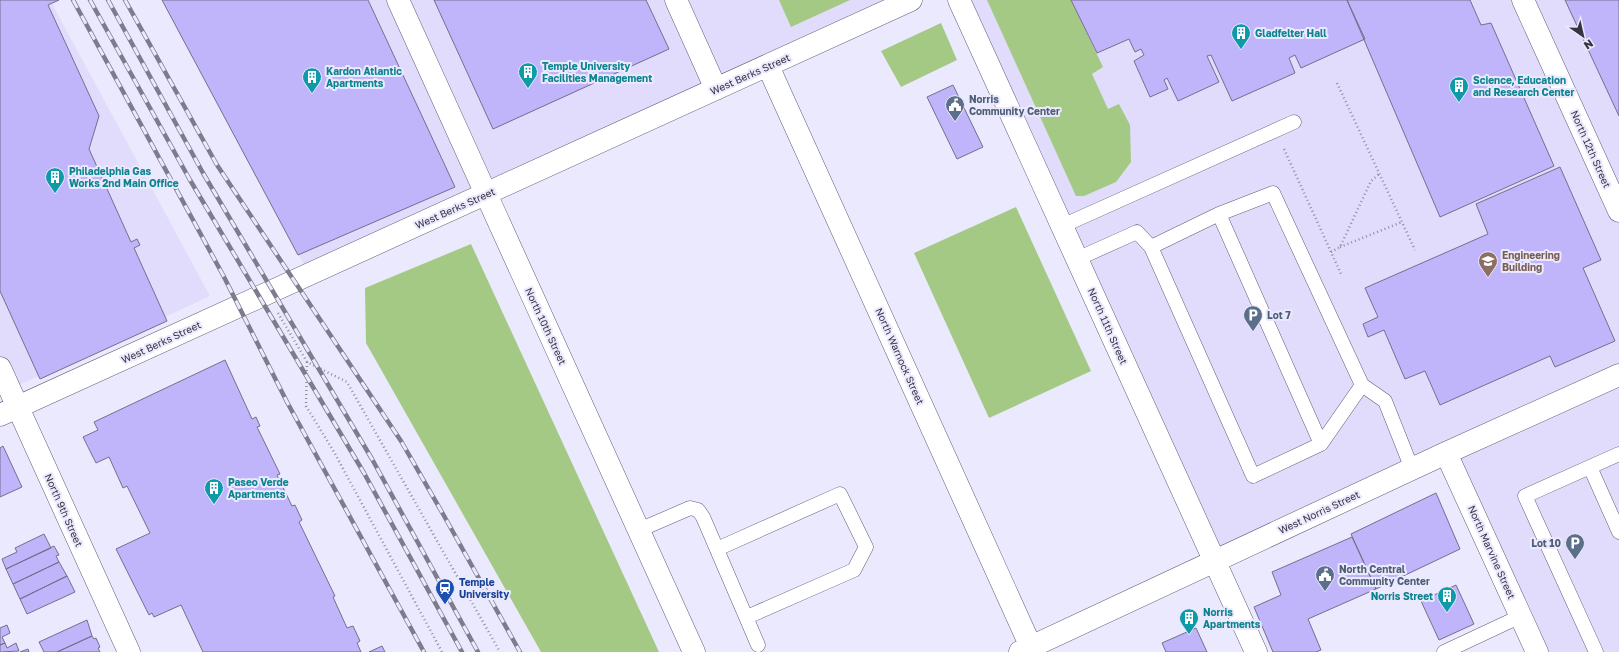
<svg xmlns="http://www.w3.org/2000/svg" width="1619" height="652" viewBox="0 0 1619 652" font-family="'Golos Text',sans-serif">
<rect width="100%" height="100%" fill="#ebe9fd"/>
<path fill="#e1dcfc" d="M 0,0 L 50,0 L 210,296 L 0,394 Z
M 162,0 L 910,0 L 309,274 Z
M 959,0 L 1619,0 L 1619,652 L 1537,652 L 1447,453 L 1214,561 Z"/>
<path fill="#a4c985" d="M 779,0 L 850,0 L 791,27 Z
M 987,0 L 1071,0 L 1103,67 L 1092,74 L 1108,109 L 1119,104 L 1130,125 L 1131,162 L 1116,182 L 1084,196 L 1076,196 Z
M 941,23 L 957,60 L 901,87 L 881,51 Z
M 1016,207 L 1091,371 L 989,418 L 914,253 Z
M 471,244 L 659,652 L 541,652 L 366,343 L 365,288 Z"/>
<path fill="#c0b4fb" stroke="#746f8d" d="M 0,0 L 59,0 L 48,5 L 99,116 L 89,149 L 131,242 L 137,239 L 140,245 L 134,248 L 167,321 L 40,379 L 0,291 Z
M 162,0 L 368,0 L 455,187 L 298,255 Z
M 434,0 L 646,0 L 669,49 L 493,129 Z
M 1071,0 L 1347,0 L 1365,39 L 1301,68 L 1295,55 L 1289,58 L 1295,73 L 1232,101 L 1211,55 L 1207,56 L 1219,82 L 1178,101 L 1167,78 L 1164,80 L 1168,89 L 1150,97 L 1134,61 L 1144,55 L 1141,49 L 1135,52 L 1129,39 L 1097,53 Z
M 1347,0 L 1470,0 L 1481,25 L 1491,23 L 1554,166 L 1440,217 Z
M 1565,0 L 1619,0 L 1619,116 Z
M 953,85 L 983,147 L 957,159 L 927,97 Z
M 1560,167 L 1601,260 L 1583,268 L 1615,341 L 1555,367 L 1550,356 L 1440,405 L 1425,371 L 1405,379 L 1384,330 L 1368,337 L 1363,324 L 1378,317 L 1365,288 L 1488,234 L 1476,204 Z
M 225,360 L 252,419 L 256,417 L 260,426 L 257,427 L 280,474 L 277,475 L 292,506 L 295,505 L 302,520 L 299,522 L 335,596 L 333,597 L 347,628 L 353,626 L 360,641 L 357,643 L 361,652 L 203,652 L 181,605 L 154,617 L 152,613 L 149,615 L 116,549 L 150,533 L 127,486 L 123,488 L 109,457 L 96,463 L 83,437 L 98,430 L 94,422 Z
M 3,446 L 22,487 L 0,497 L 0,448 Z
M 1436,493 L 1460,549 L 1376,589 L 1351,534 Z
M 44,534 L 51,548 L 6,569 L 2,559 L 17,552 L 15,548 Z
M 1352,537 L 1376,589 L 1308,619 L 1321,650 L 1316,652 L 1273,652 L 1254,607 L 1281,595 L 1272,572 Z
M 54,546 L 59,555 L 56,556 L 59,562 L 13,584 L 6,569 Z
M 59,562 L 67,576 L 20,599 L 13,584 Z
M 67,576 L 75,592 L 27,614 L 20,599 Z
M 1456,585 L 1474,624 L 1439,640 L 1421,601 Z
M 87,620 L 92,636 L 57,652 L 44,652 L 39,642 Z
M 7,625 L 10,633 L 2,637 L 5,643 L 0,645 L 0,628 Z
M 1196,628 L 1207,652 L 1166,652 L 1162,643 Z
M 92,636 L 94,639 L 96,638 L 100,647 L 98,648 L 100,652 L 57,652 Z
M 5,643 L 7,648 L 16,643 L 19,651 L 0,652 L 0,645 Z
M 382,646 L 385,652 L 369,652 Z
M 28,649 L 29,652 L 20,652 Z"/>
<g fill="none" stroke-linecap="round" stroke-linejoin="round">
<g stroke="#615d79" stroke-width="15">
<path id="service" d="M 1219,214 L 1273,193 L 1362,385 L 1321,444
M 1062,226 L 1294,122
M 1077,259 L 1137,232 L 1151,247 L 1253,476 L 1321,444 L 1219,214 L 1151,247
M 1362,385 L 1385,401 L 1412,469
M 1590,467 L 1619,532
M 639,530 L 690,508 L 698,510 L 703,517 L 758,645
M 717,549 L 840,494 L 866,547 L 854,570 L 747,617
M 1444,652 L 1521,616
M 1596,652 L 1525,496 L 1619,454"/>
</g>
<g stroke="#615d79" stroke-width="23">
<path id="minor" d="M 398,0 L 694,652
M 676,0 L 716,89
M 768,66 L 1031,647
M 0,368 L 129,652
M 0,415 L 911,0
M 1446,453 L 1537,652
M 1020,652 L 1446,453 L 1619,375"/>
</g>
<g stroke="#615d79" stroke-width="23">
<path id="secondary" d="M 959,0 L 1256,652
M 1523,0 L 1619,211"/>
</g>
<path stroke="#8f8d9e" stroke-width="2.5" stroke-dasharray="1 3" stroke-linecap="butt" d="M 1337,83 L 1415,250
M 1284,149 L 1342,276
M 1340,247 L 1402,222
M 1331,252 L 1340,247 L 1371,181 L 1379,174
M 278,313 L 307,362 L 347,382 L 500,652
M 307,362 L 306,406 L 334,452 L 442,652"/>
<use href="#service" stroke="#fff" stroke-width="14"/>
<use href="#minor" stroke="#fff" stroke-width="22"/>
<use href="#secondary" stroke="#fff" stroke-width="22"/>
<g stroke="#7e7c8c" stroke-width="4.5">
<path id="rail" d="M 73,0 L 223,275 L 287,402 L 424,652
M 90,0 L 190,180 L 364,473 L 462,652
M 108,0 L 203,173 L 372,459 L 478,652
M 125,0 L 217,165 L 401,441 L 443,514 L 520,652"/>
</g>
<use href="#rail" stroke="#ebe9fd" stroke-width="3" stroke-dasharray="9" stroke-linecap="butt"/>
</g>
<defs>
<g id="building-pin" transform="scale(1)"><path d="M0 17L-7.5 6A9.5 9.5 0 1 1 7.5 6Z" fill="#0f9aa8" stroke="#ebe9fd"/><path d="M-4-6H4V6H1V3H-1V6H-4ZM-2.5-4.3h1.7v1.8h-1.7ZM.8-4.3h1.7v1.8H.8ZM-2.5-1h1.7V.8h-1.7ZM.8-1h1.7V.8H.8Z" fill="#fff"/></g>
<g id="civic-pin" transform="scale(1)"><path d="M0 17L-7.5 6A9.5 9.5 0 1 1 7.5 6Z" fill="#5c6f8a" stroke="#ebe9fd"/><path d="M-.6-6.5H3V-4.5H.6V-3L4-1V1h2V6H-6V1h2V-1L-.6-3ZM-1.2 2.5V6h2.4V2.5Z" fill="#fff"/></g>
<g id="university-pin" transform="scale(1)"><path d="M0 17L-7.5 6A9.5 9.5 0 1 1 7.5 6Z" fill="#8d6e63" stroke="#ebe9fd"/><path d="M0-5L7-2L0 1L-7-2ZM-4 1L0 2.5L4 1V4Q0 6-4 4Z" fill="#fff"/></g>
<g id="parking-pin" transform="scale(1)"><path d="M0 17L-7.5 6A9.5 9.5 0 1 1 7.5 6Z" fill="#5c6f8a" stroke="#ebe9fd"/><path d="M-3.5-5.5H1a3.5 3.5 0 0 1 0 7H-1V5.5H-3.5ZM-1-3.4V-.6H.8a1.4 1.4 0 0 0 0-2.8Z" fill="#fff"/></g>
<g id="station-pin" transform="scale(1)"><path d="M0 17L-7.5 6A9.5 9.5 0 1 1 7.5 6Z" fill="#1a4fb4" stroke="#ebe9fd"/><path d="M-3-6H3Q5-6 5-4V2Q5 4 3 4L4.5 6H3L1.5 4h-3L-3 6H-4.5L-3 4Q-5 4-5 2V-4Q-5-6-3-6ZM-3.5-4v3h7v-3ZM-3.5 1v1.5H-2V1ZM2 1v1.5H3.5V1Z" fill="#fff"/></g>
</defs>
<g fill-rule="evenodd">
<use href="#building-pin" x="1241" y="33"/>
<use href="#building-pin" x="528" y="72"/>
<use href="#building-pin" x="312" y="77"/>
<use href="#building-pin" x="1459" y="86"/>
<use href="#civic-pin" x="955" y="105"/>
<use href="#building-pin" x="55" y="177"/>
<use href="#university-pin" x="1488" y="261"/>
<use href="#parking-pin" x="1253" y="315"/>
<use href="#building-pin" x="214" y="488"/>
<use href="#parking-pin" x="1575" y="543"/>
<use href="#civic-pin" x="1325" y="575"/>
<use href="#station-pin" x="445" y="588"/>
<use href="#building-pin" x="1447" y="596"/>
<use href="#building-pin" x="1189" y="618"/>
</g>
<g text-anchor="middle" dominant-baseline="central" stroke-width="4" stroke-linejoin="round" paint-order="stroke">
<g font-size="10" font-weight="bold" fill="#0d838f" stroke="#ebe9fd" text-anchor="start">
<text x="1255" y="33">Gladfelter Hall</text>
<text x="542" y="66">Temple University<tspan x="542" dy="12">Facilities Management</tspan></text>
<text x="326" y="71">Kardon Atlantic<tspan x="326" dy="12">Apartments</tspan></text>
<text x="1473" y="80">Science, Education<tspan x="1473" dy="12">and Research Center</tspan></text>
<text x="69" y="171">Philadelphia Gas<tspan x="69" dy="12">Works 2nd Main Office</tspan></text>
<text x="228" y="482">Paseo Verde<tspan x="228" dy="12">Apartments</tspan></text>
<text x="1433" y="596" text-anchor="end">Norris Street</text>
<text x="1203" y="612">Norris<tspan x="1203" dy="12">Apartments</tspan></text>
</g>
<g font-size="10" fill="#363441" stroke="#ebe9fd">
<text transform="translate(750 74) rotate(-24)">West Berks Street</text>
<text transform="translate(1591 149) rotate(66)">North 12th Street</text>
<text transform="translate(455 208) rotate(-24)">West Berks Street</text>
<text transform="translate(546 326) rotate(65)">North 10th Street</text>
<text transform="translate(1108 326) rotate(66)">North 11th Street</text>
<text transform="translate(161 342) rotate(-25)">West Berks Street</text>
<text transform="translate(900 356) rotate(66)">North Warnock Street</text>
<text transform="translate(64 510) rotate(66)">North 9th Street</text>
<text transform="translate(1319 512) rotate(-25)">West Norris Street</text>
<text transform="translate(1492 552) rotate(66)">North Marvine Street</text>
</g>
<g font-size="10" font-weight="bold" fill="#4e5e75" stroke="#ebe9fd" text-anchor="start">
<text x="969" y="99">Norris<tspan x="969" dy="12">Community Center</tspan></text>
<text x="1267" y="315">Lot 7</text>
<text x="1561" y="543" text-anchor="end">Lot 10</text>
<text x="1339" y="569">North Central<tspan x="1339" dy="12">Community Center</tspan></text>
</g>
<g font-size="10" font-weight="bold" fill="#785e54" stroke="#ebe9fd" text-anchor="start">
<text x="1502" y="255">Engineering<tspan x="1502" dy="12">Building</tspan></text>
</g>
<g font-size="10" font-weight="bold" fill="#164399" stroke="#ebe9fd" text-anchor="start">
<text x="459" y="582">Temple<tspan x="459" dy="12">University</tspan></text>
</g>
</g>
<g transform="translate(1583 36) rotate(146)" stroke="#ebe9fd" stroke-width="3" paint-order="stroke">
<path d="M0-3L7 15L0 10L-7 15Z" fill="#363441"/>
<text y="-6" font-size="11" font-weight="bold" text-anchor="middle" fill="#363441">N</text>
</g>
</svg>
